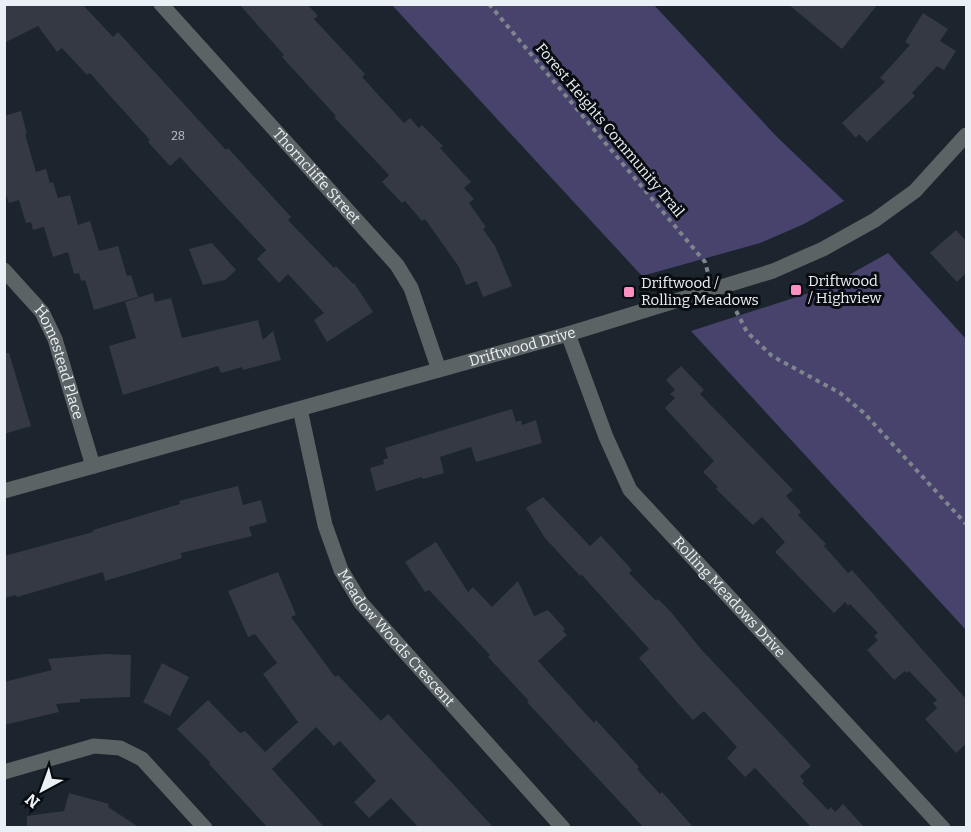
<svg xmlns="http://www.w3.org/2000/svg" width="971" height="832" viewBox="0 0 971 832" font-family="Bitter,serif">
<rect width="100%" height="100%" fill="#1c252d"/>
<path fill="#47436d" d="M 392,5 L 654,5 L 777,137 L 844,201 L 804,224 L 760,243 L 642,276 Z
M 888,253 L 966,339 L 966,630 L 691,331 L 809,293 L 847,276 Z"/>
<path fill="#343944" d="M 4,4 L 82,4 L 113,37 L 118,32 L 226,150 L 228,148 L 291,217 L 288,220 L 334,268 L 336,266 L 353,284 L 354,283 L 373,312 L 327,342 L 314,320 L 324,313 L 288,274 L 279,283 L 257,259 L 266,250 L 213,193 L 180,157 L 170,166 L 148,142 L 150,140 L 112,98 L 90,73 L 87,75 L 62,48 L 57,52 L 38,26 L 4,43 Z
M 239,4 L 307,4 L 318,16 L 314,19 L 365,74 L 362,77 L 404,123 L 410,118 L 419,128 L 422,125 L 443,146 L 440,148 L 471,182 L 464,188 L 474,199 L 469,203 L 486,227 L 483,229 L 495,246 L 512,286 L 483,297 L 477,281 L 466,285 L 459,267 L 425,219 L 422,221 L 405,201 L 402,203 L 382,182 L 389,175 L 334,117 L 336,116 L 282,57 L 284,55 Z
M 788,4 L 878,4 L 842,49 Z
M 923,13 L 948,29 L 940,41 L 956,51 L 944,70 L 937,66 L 912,93 L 915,96 L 867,142 L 859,134 L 856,138 L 842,123 L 885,82 L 880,78 L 910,45 L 905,42 Z
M 21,111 L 27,134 L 25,134 L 36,172 L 46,169 L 50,183 L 53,182 L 58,198 L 70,195 L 78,225 L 90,221 L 99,251 L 118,246 L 127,276 L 131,275 L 138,297 L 94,310 L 85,280 L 81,281 L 79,273 L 74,274 L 68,252 L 53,257 L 44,227 L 33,230 L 31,222 L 26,223 L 19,200 L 9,203 L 4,189 L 4,116 Z
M 956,230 L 966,241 L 966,273 L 957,282 L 930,253 Z
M 212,243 L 236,270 L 225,280 L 203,285 L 189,249 Z
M 153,293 L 155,302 L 171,298 L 182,338 L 258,320 L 263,340 L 273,331 L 281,360 L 243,370 L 242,367 L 221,373 L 218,366 L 123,395 L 109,346 L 136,338 L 125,302 Z
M 4,353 L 9,353 L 31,426 L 4,434 Z
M 681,366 L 704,390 L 700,394 L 793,490 L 786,496 L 801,512 L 798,515 L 826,544 L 824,546 L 848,573 L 852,570 L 966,699 L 966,744 L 956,753 L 925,719 L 937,708 L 933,703 L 937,700 L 909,671 L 907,673 L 905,671 L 894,680 L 867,650 L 878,640 L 874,636 L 878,633 L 850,604 L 848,606 L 845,602 L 834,613 L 775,552 L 785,542 L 762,517 L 753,525 L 716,489 L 718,487 L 703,472 L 714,461 L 665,408 L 675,398 L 670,394 L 675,390 L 666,380 Z
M 512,409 L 516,422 L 521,420 L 522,425 L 536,420 L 542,443 L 476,462 L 471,447 L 440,457 L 444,473 L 423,479 L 422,477 L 376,491 L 370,468 L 384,464 L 383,460 L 388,458 L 385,448 Z
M 238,486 L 243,505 L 261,500 L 267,522 L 249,527 L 252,536 L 181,553 L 182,558 L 105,581 L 103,572 L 17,597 L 16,595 L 4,598 L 4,556 L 93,532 L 93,530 L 180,504 L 179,501 Z
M 543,497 L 590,546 L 601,536 L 632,570 L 629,573 L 656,601 L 658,599 L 671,612 L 700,648 L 811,766 L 800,776 L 804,781 L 802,783 L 828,810 L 831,807 L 835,812 L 843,804 L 865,828 L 808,828 L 810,826 L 755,768 L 745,777 L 727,758 L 737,747 L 704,711 L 693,720 L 675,700 L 639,658 L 649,649 L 581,574 L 580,576 L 545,538 L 526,508 Z
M 436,542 L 468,592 L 473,587 L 492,607 L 518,581 L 534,616 L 548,610 L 565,629 L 563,631 L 567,635 L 538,661 L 594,723 L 596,720 L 639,767 L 637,769 L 660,794 L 662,792 L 694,828 L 644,828 L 527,702 L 529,701 L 488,657 L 490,655 L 429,590 L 425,592 L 405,562 Z
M 278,572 L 296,615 L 291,617 L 335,677 L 338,675 L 381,721 L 388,714 L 494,828 L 419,828 L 391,798 L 369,818 L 354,802 L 376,781 L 340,741 L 334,746 L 316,727 L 272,769 L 325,828 L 268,828 L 209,764 L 210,762 L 177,729 L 208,700 L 240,733 L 245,731 L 265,752 L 298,722 L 263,674 L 277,663 L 255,634 L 248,637 L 228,591 Z
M 105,654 L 131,655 L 130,697 L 80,699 L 80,702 L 56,704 L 59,712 L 4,725 L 4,682 L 52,670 L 48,659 Z
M 162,663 L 189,677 L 170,716 L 143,702 Z
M 69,793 L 109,804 L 108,807 L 140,828 L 27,828 L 27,816 L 64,811 Z"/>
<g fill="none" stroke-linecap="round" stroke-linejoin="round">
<path stroke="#7e868d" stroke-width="4" stroke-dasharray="4.5 4.5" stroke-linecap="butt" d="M 489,4 L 705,262 L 708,273
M 732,303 L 747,332 L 772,356 L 840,393 L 864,413 L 966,524"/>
<g stroke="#5c6365" stroke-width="15">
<path id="s1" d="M 161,4 L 397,265 L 411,288 L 439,370"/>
<path id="s2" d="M 4,270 L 42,312 L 55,339 L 93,466"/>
<path id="s3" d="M 568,334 L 606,437 L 630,490 L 943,828"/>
<path id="s4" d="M 300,409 L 325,525 L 341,570 L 361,603 L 563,828"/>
<path id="s5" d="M 4,491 L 568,334 L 773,271 L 823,249 L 875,220 L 915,191 L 966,135"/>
<path d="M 4,772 L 94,746 L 120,748 L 142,759 L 205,828"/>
</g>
</g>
<g fill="#fc8fc2" stroke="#090d11" stroke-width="2">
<rect x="790" y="284" width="12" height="12" rx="3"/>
<rect x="623" y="286" width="12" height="12" rx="3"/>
</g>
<g text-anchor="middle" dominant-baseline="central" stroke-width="6" stroke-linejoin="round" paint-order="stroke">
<g font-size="12" fill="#bcc3ca">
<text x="178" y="136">28</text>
</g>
<g font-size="15" fill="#eaf1f6" stroke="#090d11">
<text transform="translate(610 130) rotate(50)">Forest Heights Community Trail</text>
<text stroke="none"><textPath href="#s1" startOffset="232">Thorncliffe Street</textPath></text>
<text stroke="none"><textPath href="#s5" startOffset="538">Driftwood Drive</textPath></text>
<text stroke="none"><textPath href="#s2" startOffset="110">Homestead Place</textPath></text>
<text stroke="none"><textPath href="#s3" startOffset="314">Rolling Meadows Drive</textPath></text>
<text stroke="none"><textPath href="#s4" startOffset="254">Meadow Woods Crescent</textPath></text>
</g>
<g font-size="15" fill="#eaf1f6" stroke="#090d11" text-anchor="start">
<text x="808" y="281">Driftwood<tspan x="808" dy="17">/ Highview</tspan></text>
<text x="641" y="283">Driftwood /<tspan x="641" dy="17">Rolling Meadows</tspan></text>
</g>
</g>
<rect width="971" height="832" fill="none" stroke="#eaf1f6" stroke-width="12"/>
<g transform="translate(42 790) rotate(221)" stroke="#090d11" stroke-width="4.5" paint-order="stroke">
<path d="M0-4.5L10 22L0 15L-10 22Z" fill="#eaf1f6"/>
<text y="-9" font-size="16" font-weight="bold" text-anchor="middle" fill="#eaf1f6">N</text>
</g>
</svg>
